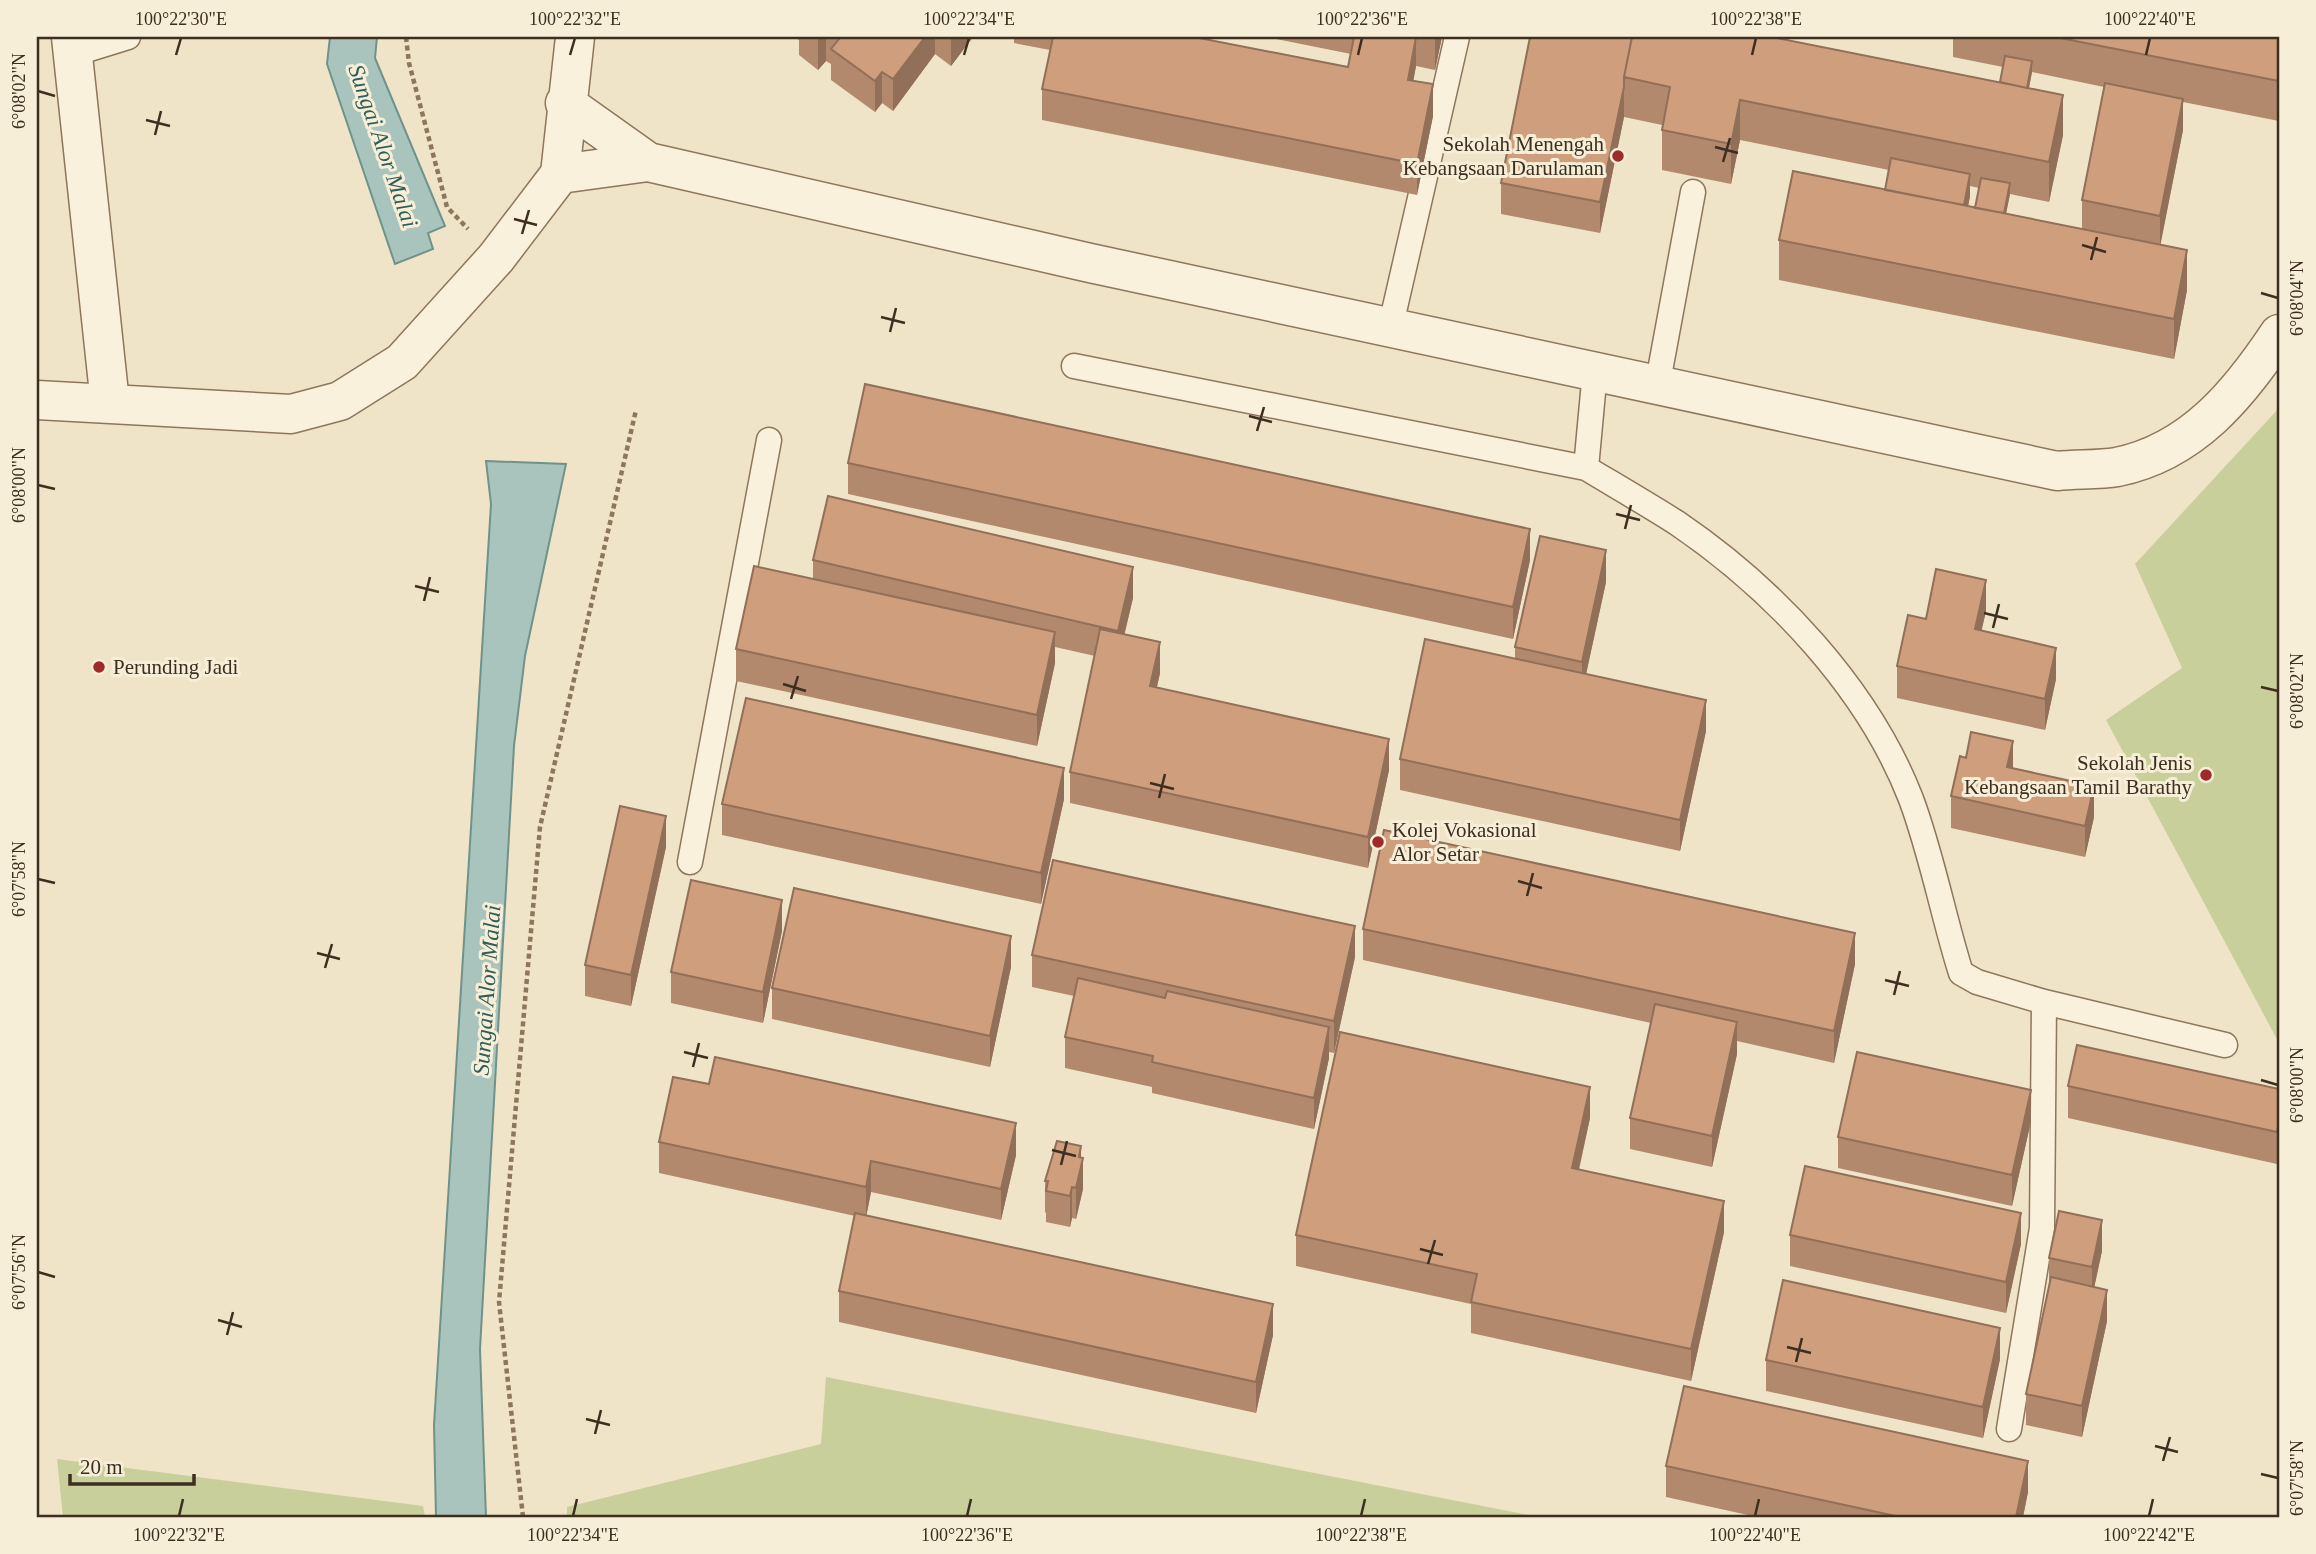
<svg xmlns="http://www.w3.org/2000/svg" width="2316" height="1554" viewBox="0 0 2316 1554" font-family="'Times New Roman',serif">
<rect width="100%" height="100%" fill="#f0e4c8"/>
<path fill="#c9cf9b" d="M 2279,408 L 2279,1043 L 2106,720 L 2182,668 L 2135,564 Z
M 826,1377 L 1539,1517 L 567,1517 L 567,1507 L 821,1444 Z
M 57,1459 L 423,1506 L 425,1517 L 63,1517 Z"/>
<path fill="#a9c4bc" stroke="#6f938a" stroke-width="2" d="M 330,37 L 377,37 L 375,58 L 445,226 L 428,233 L 433,249 L 395,264 L 327,64 Z
M 486,461 L 566,464 L 525,656 L 514,746 L 480,1349 L 486,1517 L 436,1517 L 434,1425 L 491,504 Z"/>
<g fill="none" stroke-linecap="round" stroke-linejoin="round">
<g stroke="#8d765c" stroke-width="27">
<path id="lane" d="M 73,54 L 128,37
M 1390,329 L 1457,37
M 1074,366 L 1586,468 L 1595,371
M 1657,387 L 1693,192
M 1586,468 C 1616,486 1647,504 1677,523 C 1774,589 1868,688 1911,799 C 1932,855 1943,916 1961,973 L 1977,982 L 2044,1002 L 2225,1045
M 690,862 L 769,440
M 2009,1429 L 2042,1228 L 2044,1002"/>
</g>
<g stroke="#8d765c" stroke-width="41">
<path id="street" d="M 71,37 L 110,403
M 565,103 L 648,162
M 560,174 L 648,162 L 1090,263 L 2057,471 C 2077,469 2098,470 2117,467 C 2192,452 2239,394 2279,334
M 37,400 L 291,414 L 340,401 L 402,362 L 496,258 L 560,174 L 575,37"/>
</g>
<path stroke="#8d765c" stroke-width="4.5" stroke-dasharray="5 3.5" stroke-linecap="butt" d="M 406,37 L 409,63 L 447,207 L 468,229
M 523,1517 L 499,1302 L 540,827 L 636,410"/>
<use href="#lane" stroke="#faf1dc" stroke-width="24"/>
<use href="#street" stroke="#faf1dc" stroke-width="38"/>
</g>
<path fill="#b2896c" fill-rule="evenodd" d="M 794,37 L 973,37 L 951,66 L 935,54 L 893,111 L 882,103 L 875,112 L 831,80 L 831,64 L 826,61 L 818,70 L 799,55 L 799,40 Z
M 1014,37 L 1194,37 L 1348,67 L 1351,54 L 1266,37 L 1442,37 L 1435,70 L 1416,66 L 1413,81 L 1433,116 L 1417,195 L 1042,120 L 1042,89 L 1050,50 L 1014,43 Z
M 1530,37 L 2000,82 L 2003,67 L 1953,57 L 1953,37 L 2279,37 L 2279,121 L 2183,102 L 2183,130 L 2160,245 L 2187,290 L 2174,359 L 1779,280 L 1779,240 L 1885,190 L 1889,170 L 1740,140 L 1731,184 L 1662,170 L 1662,125 L 1624,117 L 1600,233 L 1501,214 L 1501,183 ZM 2032,72 L 2104,87 L 2082,200 L 2082,229 L 2006,214 L 2010,194 L 2049,202 L 2063,135 L 2029,88 ZM 1970,186 L 1979,188 L 1975,208 L 1968,206 L 1970,196 Z
M 848,463 L 1530,560 L 1513,639 L 848,494 Z
M 813,560 L 1133,598 L 1124,634 L 1160,673 L 1157,687 L 1389,770 L 1368,868 L 1070,803 L 1070,772 L 1095,656 L 1055,647 L 1055,663 L 1037,746 L 736,681 L 736,649 L 813,579 Z
M 1606,582 L 1586,674 L 1706,731 L 1680,851 L 1400,790 L 1400,759 L 1515,659 L 1515,647 Z
M 1986,611 L 1981,631 L 2056,679 L 2045,730 L 1897,698 L 1897,666 L 1926,619 Z
M 2013,768 L 2094,817 L 2085,857 L 1951,828 L 1951,796 Z
M 1064,799 L 1041,904 L 722,835 L 722,804 Z
M 666,847 L 631,1006 L 585,996 L 585,965 Z
M 1363,929 L 1855,964 L 1834,1063 L 1737,1041 L 1737,1054 L 1712,1167 L 1630,1149 L 1630,1118 L 1651,1023 L 1363,960 Z
M 782,931 L 763,1023 L 671,1003 L 671,972 Z
M 1032,955 L 1355,957 L 1334,1053 L 1329,1052 L 1329,1058 L 1314,1129 L 1152,1093 L 1152,1087 L 1065,1068 L 1065,1037 L 1074,996 L 1032,987 Z
M 1011,967 L 990,1067 L 772,1019 L 772,988 Z
M 2068,1086 L 2279,1089 L 2279,1152 L 2277,1164 L 2068,1118 Z
M 1590,1118 L 1579,1170 L 1724,1232 L 1691,1381 L 1471,1333 L 1471,1304 L 1296,1266 L 1296,1235 Z
M 2031,1121 L 2012,1206 L 1838,1168 L 1838,1137 Z
M 659,1142 L 1016,1155 L 1001,1220 L 871,1192 L 866,1216 L 1273,1335 L 1256,1413 L 839,1322 L 839,1291 L 855,1216 L 659,1173 Z
M 1081,1158 L 1083,1189 L 1076,1219 L 1072,1218 L 1070,1227 L 1046,1222 L 1046,1213 L 1045,1212 L 1045,1181 Z
M 1790,1235 L 2021,1244 L 2006,1313 L 1790,1266 Z
M 2102,1251 L 2094,1287 L 2107,1321 L 2082,1437 L 2026,1425 L 2026,1394 L 2049,1289 L 2049,1258 Z
M 2000,1359 L 1983,1438 L 1766,1391 L 1766,1360 Z
M 1666,1466 L 2028,1492 L 2023,1517 L 1757,1517 L 1666,1497 Z"/>
<path fill="#916f58" d="M 820,37 L 826,37 L 826,61 L 818,70 L 818,39 Z
M 925,37 L 935,37 L 935,54 L 893,111 L 893,79 Z
M 951,37 L 973,37 L 951,66 Z
M 1416,37 L 1416,66 L 1408,111 L 1408,80 Z
M 1436,37 L 1442,37 L 1435,70 L 1435,39 Z
M 2032,61 L 2032,72 L 2021,127 L 2021,116 Z
M 882,72 L 882,103 L 875,112 L 875,81 Z
M 1433,84 L 1433,116 L 1417,195 L 1417,164 Z
M 1624,87 L 1624,117 L 1600,233 L 1600,202 Z
M 2063,95 L 2063,135 L 2049,202 L 2049,162 Z
M 2183,99 L 2183,130 L 2160,247 L 2160,216 Z
M 1740,100 L 1740,140 L 1731,184 L 1731,144 Z
M 1970,174 L 1970,196 L 1962,239 L 1962,218 Z
M 2010,183 L 2010,194 L 1998,252 L 1998,241 Z
M 2187,250 L 2187,290 L 2174,359 L 2174,319 Z
M 1530,529 L 1530,560 L 1513,639 L 1513,607 Z
M 1606,550 L 1606,582 L 1582,693 L 1582,662 Z
M 1133,567 L 1133,598 L 1118,662 L 1118,631 Z
M 1986,580 L 1986,611 L 1975,660 L 1975,629 Z
M 1055,632 L 1055,663 L 1037,746 L 1037,715 Z
M 1160,642 L 1160,673 L 1150,717 L 1150,686 Z
M 2056,648 L 2056,679 L 2045,730 L 2045,699 Z
M 1706,700 L 1706,731 L 1680,851 L 1680,820 Z
M 1389,739 L 1389,770 L 1368,868 L 1368,837 Z
M 2013,741 L 2013,773 L 2007,767 Z
M 1064,768 L 1064,799 L 1041,904 L 1041,873 Z
M 2094,786 L 2094,817 L 2085,857 L 2085,826 Z
M 666,816 L 666,847 L 631,1006 L 631,975 Z
M 782,900 L 782,931 L 763,1023 L 763,992 Z
M 1355,926 L 1355,957 L 1334,1053 L 1334,1021 Z
M 1855,933 L 1855,964 L 1834,1063 L 1834,1031 Z
M 1011,936 L 1011,967 L 990,1067 L 990,1036 Z
M 1737,1022 L 1737,1054 L 1712,1167 L 1712,1136 Z
M 1329,1027 L 1329,1058 L 1314,1129 L 1314,1098 Z
M 1590,1087 L 1590,1118 L 1572,1199 L 1572,1168 Z
M 2031,1090 L 2031,1121 L 2012,1206 L 2012,1175 Z
M 2279,1121 L 2279,1152 L 2277,1164 L 2277,1132 Z
M 1016,1123 L 1016,1155 L 1001,1220 L 1001,1189 Z
M 1081,1146 L 1081,1166 L 1083,1158 L 1083,1189 L 1076,1219 L 1076,1188 L 1079,1157 Z
M 871,1161 L 871,1192 L 866,1218 L 866,1187 Z
M 1072,1187 L 1072,1218 L 1070,1227 L 1070,1196 Z
M 1724,1201 L 1724,1232 L 1691,1381 L 1691,1349 Z
M 2021,1213 L 2021,1244 L 2006,1313 L 2006,1282 Z
M 2102,1220 L 2102,1251 L 2092,1298 L 2092,1267 Z
M 2107,1290 L 2107,1321 L 2082,1437 L 2082,1406 Z
M 1273,1304 L 1273,1335 L 1256,1413 L 1256,1382 Z
M 2000,1328 L 2000,1359 L 1983,1438 L 1983,1407 Z
M 2028,1461 L 2028,1492 L 2023,1517 L 2016,1517 Z"/>
<path fill="#cf9f7d" stroke="#916f58" stroke-width="2" d="M 836,37 L 925,37 L 893,79 L 882,72 L 875,81 L 831,49 L 839,39 Z
M 1053,37 L 1194,37 L 1348,67 L 1354,37 L 1416,37 L 1408,80 L 1433,84 L 1417,164 L 1042,89 Z
M 1530,37 L 1632,37 L 1624,77 L 1624,87 L 1600,202 L 1501,183 Z
M 1632,37 L 1772,37 L 2063,95 L 2049,162 L 1740,100 L 1731,144 L 1662,130 L 1670,87 L 1624,77 Z
M 2055,37 L 2279,37 L 2279,81 Z
M 2005,56 L 2032,61 L 2027,88 L 2000,82 Z
M 2105,83 L 2183,99 L 2160,216 L 2082,200 Z
M 1891,158 L 1970,174 L 1964,205 L 1885,190 Z
M 1793,171 L 2187,250 L 2174,319 L 1779,240 Z
M 1981,178 L 2010,183 L 2004,213 L 1975,208 Z
M 865,384 L 1530,529 L 1513,607 L 848,463 Z
M 828,496 L 1133,567 L 1118,631 L 813,560 Z
M 1540,536 L 1606,550 L 1582,662 L 1515,647 Z
M 754,566 L 1055,632 L 1037,715 L 736,649 Z
M 1936,569 L 1986,580 L 1975,629 L 2056,648 L 2045,699 L 1897,666 L 1908,615 L 1926,619 Z
M 1100,629 L 1160,642 L 1150,686 L 1389,739 L 1368,837 L 1070,772 Z
M 1425,639 L 1706,700 L 1680,820 L 1400,759 Z
M 746,698 L 1064,768 L 1041,873 L 722,804 Z
M 1971,732 L 2013,741 L 2007,767 L 2094,786 L 2085,826 L 1951,796 L 1960,756 L 1966,758 Z
M 620,806 L 666,816 L 631,975 L 585,965 Z
M 1384,830 L 1855,933 L 1834,1031 L 1363,929 Z
M 1053,860 L 1355,926 L 1334,1021 L 1032,955 Z
M 691,880 L 782,900 L 763,992 L 671,972 Z
M 794,888 L 1011,936 L 990,1036 L 772,988 Z
M 1078,978 L 1165,998 L 1167,991 L 1329,1027 L 1314,1098 L 1152,1062 L 1153,1056 L 1065,1037 Z
M 1655,1004 L 1737,1022 L 1712,1136 L 1630,1118 Z
M 1340,1032 L 1590,1087 L 1572,1168 L 1724,1201 L 1691,1349 L 1471,1302 L 1477,1274 L 1296,1235 Z
M 2077,1045 L 2279,1089 L 2279,1121 L 2277,1132 L 2068,1086 Z
M 1857,1052 L 2031,1090 L 2012,1175 L 1838,1137 Z
M 715,1057 L 1016,1123 L 1001,1189 L 871,1161 L 866,1187 L 659,1142 L 673,1077 L 709,1084 Z
M 1057,1141 L 1081,1146 L 1079,1157 L 1083,1158 L 1076,1188 L 1072,1187 L 1070,1196 L 1046,1191 L 1048,1181 L 1045,1181 Z
M 1805,1166 L 2021,1213 L 2006,1282 L 1790,1235 Z
M 2059,1211 L 2102,1220 L 2092,1267 L 2049,1258 Z
M 855,1213 L 1273,1304 L 1256,1382 L 839,1291 Z
M 2051,1277 L 2107,1290 L 2082,1406 L 2026,1394 Z
M 1783,1280 L 2000,1328 L 1983,1407 L 1766,1360 Z
M 1684,1386 L 2028,1461 L 2016,1517 L 1900,1517 L 1666,1466 Z"/>
<path fill="none" stroke="#3d2e20" stroke-width="2.5" d="M 176,55 L 181,38M 570,55 L 575,38M 964,55 L 969,38M 1358,55 L 1362,38M 1752,55 L 1756,38M 2146,55 L 2150,38M 38,91 L 55,96M 146,120 L 170,126M 155,135 L 161,111M 1715,147 L 1738,153M 1723,162 L 1730,138M 514,219 L 537,225M 522,234 L 529,210M 2082,245 L 2106,252M 2091,260 L 2097,237M 2261,293 L 2278,298M 881,317 L 905,323M 890,332 L 896,308M 1249,416 L 1272,422M 1257,431 L 1264,407M 38,485 L 55,489M 1616,514 L 1640,520M 1625,529 L 1631,505M 415,586 L 439,592M 424,601 L 430,577M 1984,613 L 2008,619M 1993,628 L 1999,604M 783,684 L 806,691M 2261,687 L 2278,691M 791,699 L 798,676M 1150,783 L 1174,789M 1159,798 L 1165,774M 38,879 L 55,883M 1518,881 L 1542,888M 1527,896 L 1533,873M 317,953 L 340,959M 325,968 L 332,944M 1885,980 L 1909,986M 1894,995 L 1900,971M 684,1052 L 708,1058M 693,1067 L 699,1043M 2261,1080 L 2278,1085M 1052,1150 L 1076,1156M 1061,1165 L 1067,1141M 1420,1249 L 1443,1255M 1428,1264 L 1435,1240M 38,1272 L 55,1277M 218,1320 L 242,1327M 227,1335 L 233,1312M 1787,1347 L 1811,1353M 1796,1362 L 1802,1338M 586,1419 L 610,1425M 595,1434 L 601,1410M 2155,1446 L 2178,1452M 2163,1461 L 2170,1437M 2261,1474 L 2278,1478M 179,1516 L 183,1499M 573,1516 L 577,1499M 967,1516 L 971,1499M 1361,1516 L 1365,1499M 1755,1516 L 1759,1499M 2149,1516 L 2153,1499"/>
<g fill="#9e2a2b" stroke="#f7eed8" stroke-width="2.5">
<circle cx="1618" cy="156" r="7"/>
<circle cx="99" cy="667" r="7"/>
<circle cx="2206" cy="775" r="7"/>
<circle cx="1378" cy="842" r="7"/>
</g>
<g text-anchor="middle" dominant-baseline="central" stroke-width="6" stroke-linejoin="round" paint-order="stroke">
<g font-size="21" fill="#3d2e20" stroke="#f7eed8" text-anchor="end">
<text x="1604" y="144">Sekolah Menengah<tspan x="1604" dy="24">Kebangsaan Darulaman</tspan></text>
<text x="113" y="667" text-anchor="start">Perunding Jadi</text>
<text x="2192" y="763">Sekolah Jenis<tspan x="2192" dy="24">Kebangsaan Tamil Barathy</tspan></text>
<text x="1392" y="830" text-anchor="start">Kolej Vokasional<tspan x="1392" dy="24">Alor Setar</tspan></text>
</g>
<g font-size="23" font-style="italic" fill="#2f5d5a" stroke="#f7eed8">
<text transform="translate(383 146) rotate(71)">Sungai Alor Malai</text>
<text transform="translate(487 990) rotate(-86)">Sungai Alor Malai</text>
</g>
</g>
<rect width="2316" height="1554" fill="none" stroke="#f7eed8" stroke-width="77"/>
<path d="M70 1474v10h124v-10" fill="none" stroke="#3d2e20" stroke-width="3.5"/>
<text x="80" y="1474" font-size="21" fill="#3d2e20" stroke="#f7eed8" stroke-width="5" paint-order="stroke">20 m</text>
<rect x="38" y="38" width="2240" height="1478" fill="none" stroke="#3d2e20" stroke-width="2.5"/>
<g font-size="18" text-anchor="middle" fill="#3d2e20">
<text x="181" y="25">100°22'30"E</text>
<text x="575" y="25">100°22'32"E</text>
<text x="969" y="25">100°22'34"E</text>
<text x="1362" y="25">100°22'36"E</text>
<text x="1756" y="25">100°22'38"E</text>
<text x="2150" y="25">100°22'40"E</text>
<text transform="translate(19 91) rotate(-90)" y="6">6°08'02"N</text>
<text transform="translate(2297 298) rotate(-90)" y="6">6°08'04"N</text>
<text transform="translate(19 485) rotate(-90)" y="6">6°08'00"N</text>
<text transform="translate(2297 691) rotate(-90)" y="6">6°08'02"N</text>
<text transform="translate(19 879) rotate(-90)" y="6">6°07'58"N</text>
<text transform="translate(2297 1085) rotate(-90)" y="6">6°08'00"N</text>
<text transform="translate(19 1272) rotate(-90)" y="6">6°07'56"N</text>
<text transform="translate(2297 1478) rotate(-90)" y="6">6°07'58"N</text>
<text x="179" y="1541">100°22'32"E</text>
<text x="573" y="1541">100°22'34"E</text>
<text x="967" y="1541">100°22'36"E</text>
<text x="1361" y="1541">100°22'38"E</text>
<text x="1755" y="1541">100°22'40"E</text>
<text x="2149" y="1541">100°22'42"E</text>
</g>
</svg>
